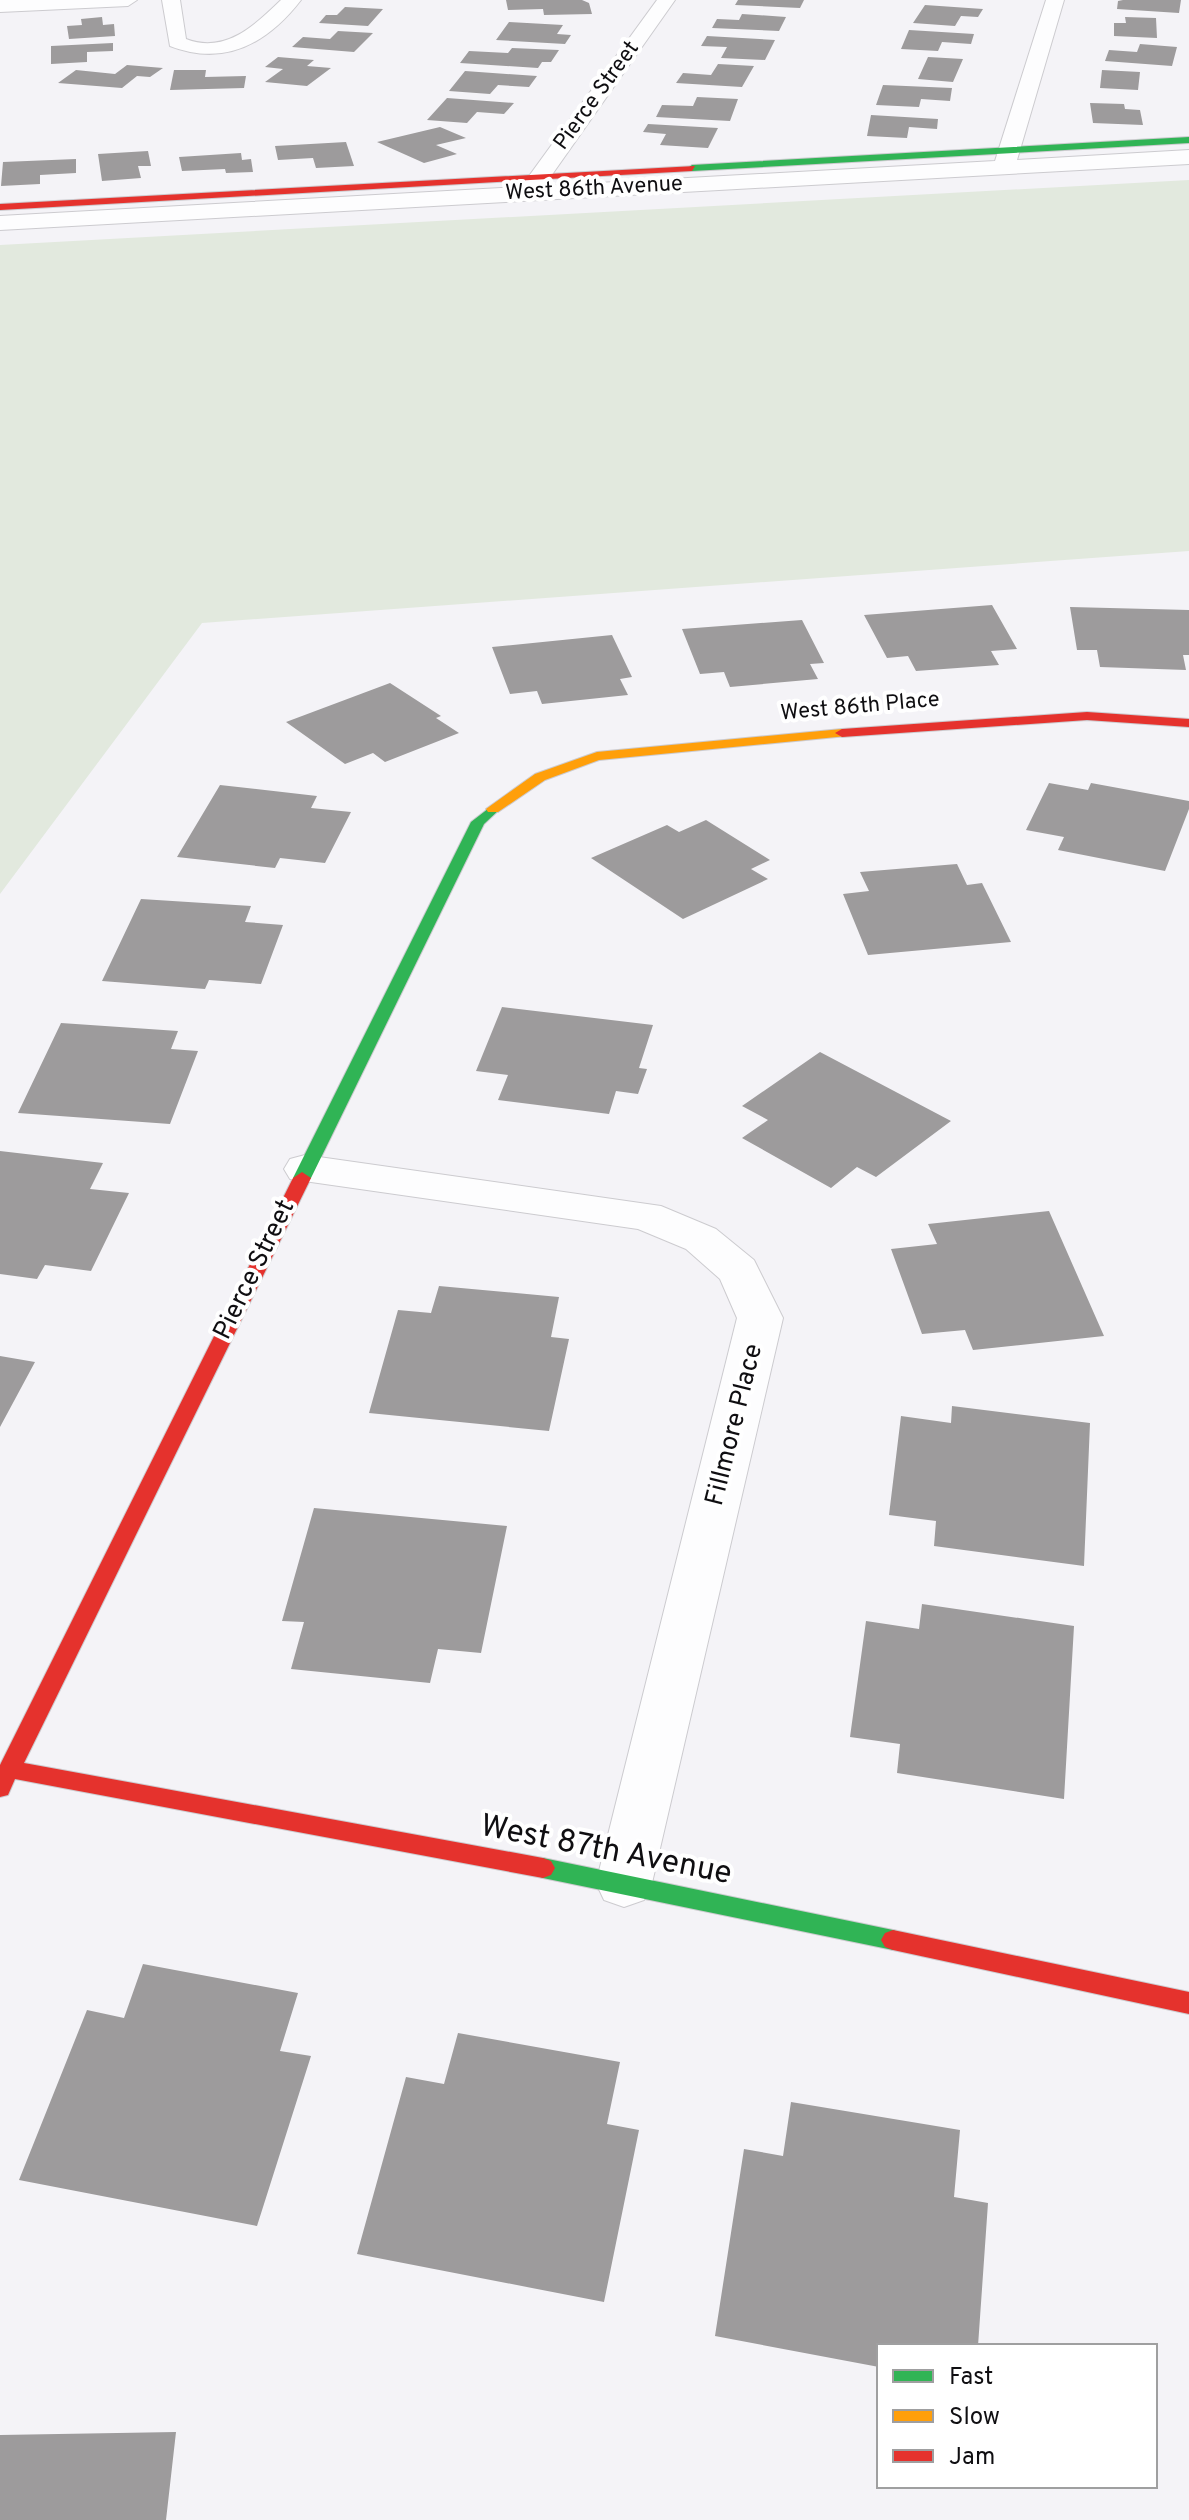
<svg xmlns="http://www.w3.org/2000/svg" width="1189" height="2520" viewBox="0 0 1189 2520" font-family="Overpass,sans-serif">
<rect width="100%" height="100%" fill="#f4f3f7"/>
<path fill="#e2e9de" d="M 1189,180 L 1189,551 L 202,623 L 0,894 L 0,245 Z"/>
<path fill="#9d9b9c" d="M 506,0 L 582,0 L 589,3 L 592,14 L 544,15 L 543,9 L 508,10 Z
M 738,0 L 804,0 L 800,8 L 735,5 Z
M 1123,0 L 1181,0 L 1179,13 L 1117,9 L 1118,1 Z
M 925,5 L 983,9 L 978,17 L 961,16 L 955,26 L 913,23 Z
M 345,7 L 383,9 L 368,26 L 319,23 L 326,15 L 337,15 Z
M 742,14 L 786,17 L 779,31 L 712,28 L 717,19 L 739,20 Z
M 102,17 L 103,25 L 114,24 L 115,36 L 69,39 L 67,26 L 82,25 L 81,19 Z
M 1125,17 L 1156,18 L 1157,38 L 1114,36 L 1114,23 L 1126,23 Z
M 509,22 L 563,25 L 557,34 L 571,35 L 565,44 L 496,40 Z
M 909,30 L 974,34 L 971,44 L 942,42 L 938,51 L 901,49 Z
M 338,31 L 373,33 L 354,52 L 292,47 L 303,37 L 330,39 Z
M 707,36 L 775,40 L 765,60 L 721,58 L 727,47 L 701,46 Z
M 113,43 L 113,51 L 87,52 L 87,62 L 51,64 L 51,46 Z
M 1140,44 L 1177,47 L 1172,66 L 1105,61 L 1109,50 L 1137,52 Z
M 512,48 L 559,50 L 551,62 L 542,62 L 538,68 L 460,63 L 469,51 L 508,53 Z
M 278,57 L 314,60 L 307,66 L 331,68 L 307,86 L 265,82 L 283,69 L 265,67 Z
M 928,57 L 963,59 L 953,82 L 918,79 Z
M 718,64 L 754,66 L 742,87 L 676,83 L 683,73 L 711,75 Z
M 127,65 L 163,68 L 150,77 L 137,76 L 122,88 L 58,83 L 76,70 L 115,74 Z
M 174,70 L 206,70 L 205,77 L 246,76 L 244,88 L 170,90 Z
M 1102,70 L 1140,72 L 1138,90 L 1100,88 Z
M 465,71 L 537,76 L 529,87 L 498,85 L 490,94 L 449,91 Z
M 883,85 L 952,88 L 950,101 L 921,99 L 919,107 L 876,105 Z
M 697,97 L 738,99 L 730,121 L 656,117 L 662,105 L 693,106 Z
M 447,98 L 514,103 L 504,114 L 477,112 L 467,123 L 427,120 Z
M 1090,103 L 1124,104 L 1125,109 L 1140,110 L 1143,125 L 1093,123 Z
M 871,115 L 938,119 L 937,129 L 909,127 L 907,138 L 867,136 Z
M 648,124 L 718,128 L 708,148 L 660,145 L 666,134 L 643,132 Z
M 440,127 L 466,138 L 436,145 L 457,154 L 424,163 L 377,142 Z
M 346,142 L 354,166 L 316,168 L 313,158 L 278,160 L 275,146 Z
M 148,151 L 151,166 L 138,166 L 141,178 L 102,181 L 98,154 Z
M 241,153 L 242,160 L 251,159 L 253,172 L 226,173 L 225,169 L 182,171 L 179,157 Z
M 76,159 L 76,173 L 40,175 L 40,184 L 1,186 L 3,162 Z
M 992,605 L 1017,649 L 991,651 L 999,665 L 916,671 L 908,656 L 887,658 L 864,615 Z
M 1070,607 L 1189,610 L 1189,655 L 1183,655 L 1186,670 L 1100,667 L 1097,650 L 1077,650 Z
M 802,620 L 824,663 L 810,664 L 818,679 L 730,687 L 724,672 L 700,674 L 682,629 Z
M 612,635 L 632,677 L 620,679 L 628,695 L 542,704 L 537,691 L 510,694 L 492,647 Z
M 390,683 L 441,716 L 436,718 L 459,733 L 385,762 L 373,753 L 345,764 L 286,722 Z
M 1049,783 L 1088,790 L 1091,783 L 1189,801 L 1189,809 L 1165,871 L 1058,850 L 1064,837 L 1026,830 Z
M 220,785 L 317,796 L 311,808 L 351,812 L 325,863 L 280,858 L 275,868 L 177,857 Z
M 706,820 L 770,860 L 751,869 L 768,879 L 683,919 L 591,858 L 667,825 L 679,832 Z
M 957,864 L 967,885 L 982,883 L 1011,942 L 868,955 L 843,894 L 869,891 L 860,872 Z
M 141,899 L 251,906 L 245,922 L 283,925 L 261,984 L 209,980 L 205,989 L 102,981 Z
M 502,1007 L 653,1025 L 639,1068 L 647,1069 L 638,1094 L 616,1091 L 609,1114 L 498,1100 L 508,1075 L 476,1071 Z
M 61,1023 L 178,1031 L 171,1049 L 198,1051 L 170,1124 L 18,1113 Z
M 820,1052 L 951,1121 L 876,1177 L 857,1167 L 831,1188 L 742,1138 L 768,1120 L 742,1106 Z
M 0,1151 L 103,1163 L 90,1189 L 129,1193 L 91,1271 L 45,1265 L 37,1279 L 0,1274 Z
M 1049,1211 L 1104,1336 L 973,1350 L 965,1330 L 922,1334 L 891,1249 L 937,1244 L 928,1224 Z
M 439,1286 L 559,1297 L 551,1337 L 569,1339 L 549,1431 L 369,1413 L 398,1310 L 431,1313 Z
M 0,1356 L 35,1362 L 0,1427 Z
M 952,1406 L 1090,1423 L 1084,1566 L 934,1546 L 936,1521 L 889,1515 L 901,1416 L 951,1423 Z
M 314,1508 L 507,1526 L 481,1653 L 438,1649 L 430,1683 L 291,1669 L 304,1622 L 282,1621 Z
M 922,1604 L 1074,1626 L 1064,1799 L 897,1773 L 900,1744 L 850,1737 L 866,1621 L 919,1629 Z
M 143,1964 L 298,1993 L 280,2051 L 311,2056 L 257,2226 L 19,2180 L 87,2010 L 124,2018 Z
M 458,2033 L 620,2062 L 607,2124 L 639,2130 L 604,2302 L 357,2254 L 406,2077 L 444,2084 Z
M 791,2102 L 960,2130 L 954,2197 L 988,2203 L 978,2346 L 879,2346 L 879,2367 L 715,2336 L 744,2149 L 783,2156 Z
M 176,2432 L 166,2520 L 0,2520 L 0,2435 Z"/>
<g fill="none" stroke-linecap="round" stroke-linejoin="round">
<g stroke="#cccbcf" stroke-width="2">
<path id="street" d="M 0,0 L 137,0 L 128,6 L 0,12 Z
M 162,0 L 180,0 L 186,39 C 225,54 254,26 281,0 L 301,0 C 267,44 224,67 170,46 Z
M 657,0 L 675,0 L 544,186 L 995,161 L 1046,0 L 1064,0 L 1017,160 L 1189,150 L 1189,164 L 0,230 L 0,216 L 521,187 Z
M 305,1155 L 661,1206 L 716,1229 L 754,1260 L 783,1318 L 652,1883 L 644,1900 L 624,1907 L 604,1900 L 596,1883 L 737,1318 L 720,1279 L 686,1249 L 638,1229 L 290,1179 L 284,1169 L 290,1159 Z"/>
</g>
<g stroke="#cccbcf" stroke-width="2">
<path id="fast" d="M 1189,137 L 1189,143 L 692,171 L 688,168 L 692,165 Z
M 493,805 L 500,809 L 484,824 L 311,1178 L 308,1182 L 296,1182 L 293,1178 L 471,822 Z
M 543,1858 L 893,1930 L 901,1933 L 905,1940 L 901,1947 L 893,1950 L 543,1878 L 535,1875 L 531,1868 L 535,1861 Z"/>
</g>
<g stroke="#cccbcf" stroke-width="2">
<path id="slow" d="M 842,729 L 847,730 L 847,736 L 599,760 L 545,780 L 498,812 L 488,812 L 486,809 L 535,774 L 597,752 Z"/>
</g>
<g stroke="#cccbcf" stroke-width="2">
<path id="jam" d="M 695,166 L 692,171 L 0,210 L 0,204 Z
M 1087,712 L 1189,719 L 1189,727 L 1087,720 L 842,737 L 835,733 L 842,729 Z
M 302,1172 L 311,1178 L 24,1763 L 543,1858 L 551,1861 L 555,1868 L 551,1875 L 543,1878 L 15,1779 L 8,1795 L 0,1797 L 0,1765 L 293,1178 Z
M 893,1930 L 1189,1992 L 1189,2014 L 893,1950 L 885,1947 L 881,1940 L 885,1933 Z"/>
</g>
<use href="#street" fill="#fdfdfe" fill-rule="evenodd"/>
<use href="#fast" fill="#30b455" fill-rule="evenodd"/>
<use href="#slow" fill="#ff9f0a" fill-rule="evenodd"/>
<use href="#jam" fill="#e5322d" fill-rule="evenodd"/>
</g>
<g text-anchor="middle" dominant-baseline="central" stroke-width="8" stroke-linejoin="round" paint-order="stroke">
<g font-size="22" fill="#0f0e11" stroke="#fff">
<text transform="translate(597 96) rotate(-54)">Pierce Street</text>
<text transform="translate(594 189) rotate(-3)">West 86th Avenue</text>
<text transform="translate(860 707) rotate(-5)">West 86th Place</text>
</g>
<g font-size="26" fill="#0f0e11" stroke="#fff">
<text transform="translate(255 1270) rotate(-64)">Pierce Street</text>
<text transform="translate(735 1425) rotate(-76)">Fillmore Place</text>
</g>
<g font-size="32" fill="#0f0e11" stroke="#fff">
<text transform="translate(606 1851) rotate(11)">West 87th Avenue</text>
</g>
</g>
<rect x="877" y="2344" width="280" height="144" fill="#ffffff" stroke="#9f9fa0" stroke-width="2"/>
<rect x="893" y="2370" width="40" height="12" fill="#30b455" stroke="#9f9fa0" stroke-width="2"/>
<text x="949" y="2384" font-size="24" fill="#0f0e11">Fast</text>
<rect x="893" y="2410" width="40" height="12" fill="#ff9f0a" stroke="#9f9fa0" stroke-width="2"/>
<text x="949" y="2424" font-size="24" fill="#0f0e11">Slow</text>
<rect x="893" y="2450" width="40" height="12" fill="#e5322d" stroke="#9f9fa0" stroke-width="2"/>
<text x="949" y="2464" font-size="24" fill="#0f0e11">Jam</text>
</svg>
